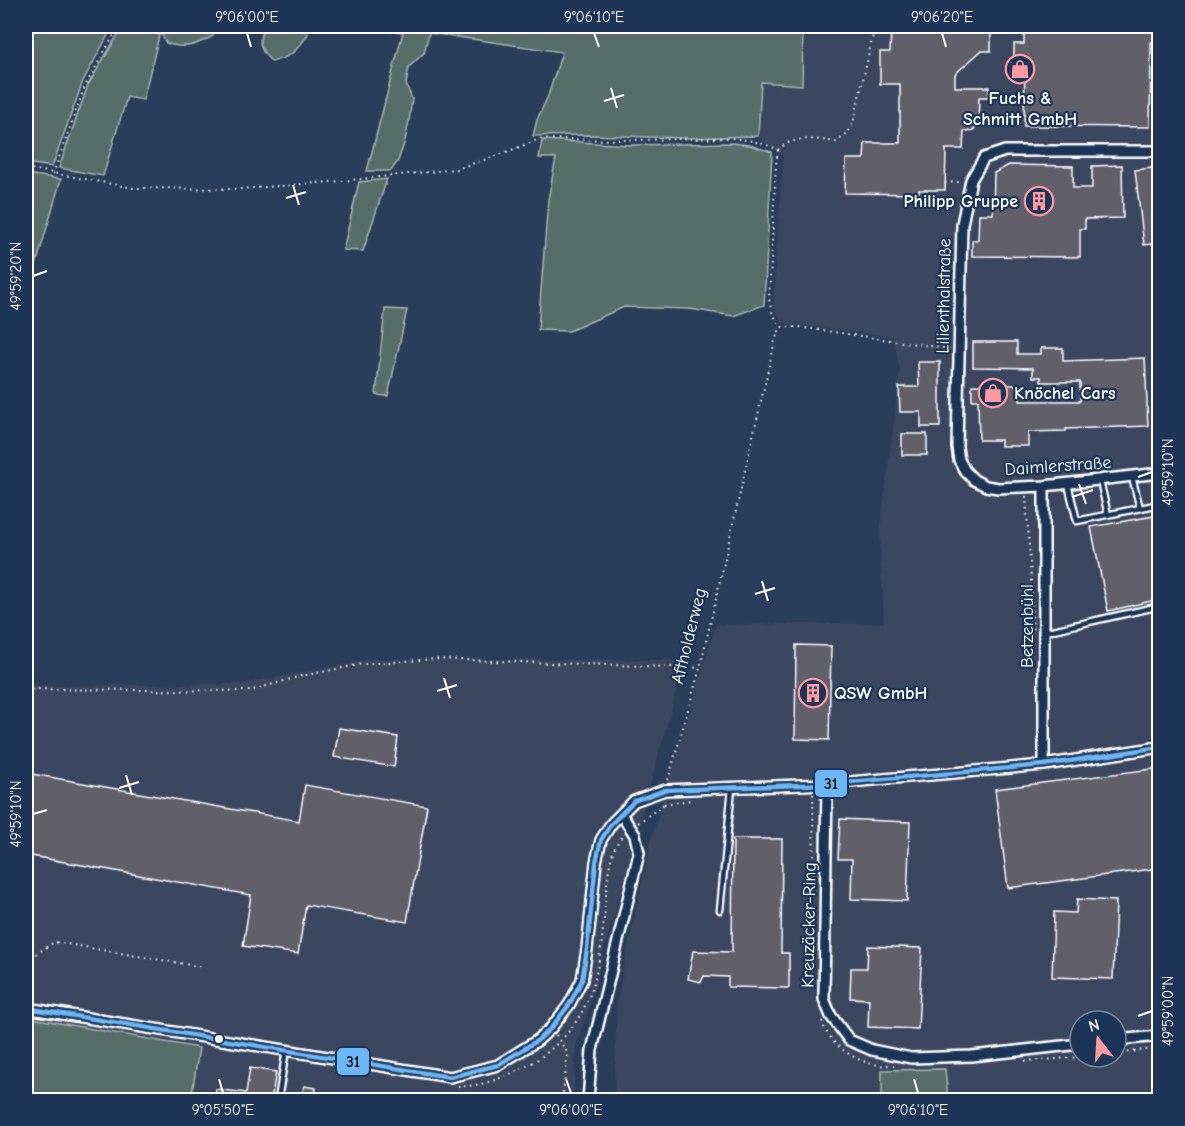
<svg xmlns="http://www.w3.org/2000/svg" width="1185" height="1126" viewBox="0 0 1185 1126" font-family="'Comic Neue',sans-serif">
<rect width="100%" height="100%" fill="#2a3d5b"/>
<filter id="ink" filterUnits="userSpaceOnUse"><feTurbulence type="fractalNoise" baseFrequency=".0167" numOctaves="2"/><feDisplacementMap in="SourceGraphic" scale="12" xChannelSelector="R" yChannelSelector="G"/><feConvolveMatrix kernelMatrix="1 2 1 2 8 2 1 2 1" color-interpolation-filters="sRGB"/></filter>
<g filter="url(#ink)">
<path fill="#3a4760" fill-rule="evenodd" d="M 803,26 L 1159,26 L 1159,1100 L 948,1100 L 944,1069 L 883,1070 L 882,1100 L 614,1100 L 617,1000 L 651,840 L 716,625 L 884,623 L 880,533 L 900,372 L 893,337 L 782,323 L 773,307 L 783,156 L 758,136 L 761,82 L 802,84 ZM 1080,1021 L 1116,1021 L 1116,1057 L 1080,1057 Z
M 374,659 L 685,660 L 588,1009 L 576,1046 L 573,1100 L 26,1100 L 26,686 L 241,684 Z"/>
<path fill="#576d68" stroke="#abb6b4" stroke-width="1.5" d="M 26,26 L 113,26 L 83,81 L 52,167 L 26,163 Z
M 123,26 L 217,26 L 213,36 C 196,45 186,50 166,43 L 160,32 L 143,100 L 127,97 L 103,176 L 59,168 L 88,85 Z
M 265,26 L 527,26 L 571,31 L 573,26 L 803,26 L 802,85 L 761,82 L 758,136 L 684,138 L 590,135 L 533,136 L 537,120 L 548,96 L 562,52 L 429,33 L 424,53 L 409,67 L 406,84 L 412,99 L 409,121 L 405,141 L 398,161 L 391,171 L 367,171 L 403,32 L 305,27 L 308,34 C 296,52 292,56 272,62 C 260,51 256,41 265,26 Z
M 542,140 L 630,145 L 732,143 L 749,145 L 772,152 L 764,305 L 733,316 L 690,309 L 624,307 L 569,331 L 538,330 L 548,200 L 556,158 L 539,158 Z
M 26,174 L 61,179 L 26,299 Z
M 387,179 L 363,251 L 343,250 L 359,182 Z
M 385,309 L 407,310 L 388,396 L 376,395 Z
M 26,1017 L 199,1048 L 191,1100 L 26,1100 Z
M 945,1069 L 948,1100 L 882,1100 L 882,1070 Z"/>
<path fill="#605e6a" stroke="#fff" stroke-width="1.5" d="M 891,26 L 991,26 L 991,51 L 981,51 L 955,74 L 955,87 L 989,87 L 989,97 L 979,97 L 978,125 L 972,131 L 964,131 L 963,149 L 946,149 L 945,190 L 919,190 L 919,194 L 845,193 L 846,159 L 864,159 L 865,143 L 900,143 L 900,84 L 880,84 L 880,52 L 890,52 Z
M 1024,26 L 1157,26 L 1157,42 L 1151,42 L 1150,127 L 1024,126 L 1025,61 L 1014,60 L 1014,44 L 1024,44 Z
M 1009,165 L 1073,166 L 1073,188 L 1092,188 L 1092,166 L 1122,165 L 1123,218 L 1085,219 L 1085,229 L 1080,229 L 1080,257 L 972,256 L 972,240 L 978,240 L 979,214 L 993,214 L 994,173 Z
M 1160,167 L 1160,243 L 1144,245 L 1135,170 Z
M 973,342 L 1017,342 L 1017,354 L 1041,354 L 1041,348 L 1063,348 L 1063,361 L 1145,358 L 1148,426 L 1066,429 L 1066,431 L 1028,432 L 1028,446 L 1001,446 L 1001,440 L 979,440 L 978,400 L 972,400 L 972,385 L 1020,385 L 1020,401 L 1080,401 L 1080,382 L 1041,382 L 1041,377 L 1033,377 L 1033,368 L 973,367 Z
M 918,362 L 940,362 L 940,427 L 921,427 L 921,412 L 900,412 L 899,387 L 919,387 Z
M 902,434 L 927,434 L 927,455 L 902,455 Z
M 1160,515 L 1160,599 L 1108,611 L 1091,527 Z
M 796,645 L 831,646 L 829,740 L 795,739 Z
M 339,728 L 398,737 L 394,767 L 334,757 Z
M 1160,768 L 1160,868 L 1008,888 L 995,789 Z
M 26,773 L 299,821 L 305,785 L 427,806 L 407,922 L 306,905 L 298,954 L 243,946 L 251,895 L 26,855 Z
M 840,819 L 910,822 L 907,901 L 851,899 L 852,859 L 838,859 Z
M 733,839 L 782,839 L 781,953 L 789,953 L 789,988 L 728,987 L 728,977 L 704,976 L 701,982 L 688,979 L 693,951 L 732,952 Z
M 1077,899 L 1116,901 L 1113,979 L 1052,977 L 1054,912 L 1076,913 Z
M 868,946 L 922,948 L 918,1029 L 868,1027 L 869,999 L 850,998 L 851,968 L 867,968 Z
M 250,1068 L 276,1072 L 271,1101 L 214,1101 L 216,1089 L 246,1093 Z
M 304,1086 L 316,1088 L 314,1101 L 301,1101 Z"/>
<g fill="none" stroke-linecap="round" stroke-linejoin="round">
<g stroke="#fff" stroke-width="9">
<path id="service" d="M 1132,477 L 1140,508
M 1100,481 L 1108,515
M 1068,484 L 1077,521 L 1160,504
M 1044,632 L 1160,606
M 720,910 L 732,788
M 278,1100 L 286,1050"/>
</g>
<g stroke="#fff" stroke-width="14">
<path id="minor" d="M 1160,151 L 1005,151 L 984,158 L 971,180 L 962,224 L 957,447 L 959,460 L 965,471 L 974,480 L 986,486 L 998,488 L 1044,486 L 1160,473
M 1044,765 L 1044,486
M 827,784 L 824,999 L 831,1016 L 849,1040 L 872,1050 L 911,1058 L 972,1056 L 1080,1044
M 26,1008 L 450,1077 L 498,1065 L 538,1040 L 551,1028 L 569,1005 L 582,980 L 587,949 L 596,862 L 601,840 L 611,824 L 634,801 L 665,790 L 827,784 L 1044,765 L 1160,747
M 1116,1040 L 1160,1036
M 588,1100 L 592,1050 L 639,853 L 635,835 L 621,814"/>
</g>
<path stroke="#fff" stroke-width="2" stroke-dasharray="1.5 4.5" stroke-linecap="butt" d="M 778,150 C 793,135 816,139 836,142 L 846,135 L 853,124 L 875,26
M 26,168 L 133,188 L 241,189 L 342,181 L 456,169 L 496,156 L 540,139 L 631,140 L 731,138 L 753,141 L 767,145 L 778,150 L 776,165 L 769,299 L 772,312 L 780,326
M 53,174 L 85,86 L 119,26
M 945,183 L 960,182
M 1026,496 L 1031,579 L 1033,634
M 26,689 L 250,691 L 301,676 L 363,664 L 434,659 L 700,668
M 668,780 L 700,668 L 775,340 L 781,327 L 799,327 L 951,349
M 813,794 L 814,890
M 664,804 L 691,800
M 638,823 L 664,804 L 665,800
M 26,961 L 54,942 L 202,967
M 822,1021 C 828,1044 856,1063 880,1065 C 884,1066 889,1065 894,1065
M 556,1035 L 568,1054 L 562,1100
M 1116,1054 L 1160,1048
M 1025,1061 L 1085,1057
M 458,1086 C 481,1088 513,1074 532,1063 C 598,1021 600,966 606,895 C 608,874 609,850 624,834"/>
<use href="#service" stroke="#1d3557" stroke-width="4.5"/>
<use href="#minor" stroke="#1d3557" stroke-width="9"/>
<g stroke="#1d3557" stroke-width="9">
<path id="bus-1" d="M 26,1008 L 450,1077 L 498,1065 L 538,1040 L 551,1028 L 569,1005 L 582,980 L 587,949 L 596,862 L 601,840 L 611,824 L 634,801 L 665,790 L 827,784 L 1044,765 L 1160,747"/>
</g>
<use href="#bus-1" stroke="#6db6f5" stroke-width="4.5"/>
</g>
</g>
<path fill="none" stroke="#fff" stroke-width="2" d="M 247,33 L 251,47M 594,33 L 599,47M 942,33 L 946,47M 611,88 L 617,108M 604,101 L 624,95M 293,185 L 299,205M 286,198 L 306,192M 33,276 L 47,271M 1138,477 L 1152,472M 1079,484 L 1086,504M 1072,497 L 1093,490M 762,581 L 768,601M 755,594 L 775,588M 444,678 L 450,698M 437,691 L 457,685M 126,775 L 132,795M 119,788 L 139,782M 33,814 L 47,810M 1138,1016 L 1152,1011M 219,1079 L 223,1093M 566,1079 L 571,1093M 914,1079 L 918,1093"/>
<defs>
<g id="shop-ring" transform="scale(1.5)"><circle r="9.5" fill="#1d3557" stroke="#ff9aa2" stroke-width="1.5"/><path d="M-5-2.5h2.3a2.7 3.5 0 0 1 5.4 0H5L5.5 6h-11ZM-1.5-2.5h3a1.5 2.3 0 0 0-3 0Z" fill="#ff9aa2"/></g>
<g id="building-ring" transform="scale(1.5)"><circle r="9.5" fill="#1d3557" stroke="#ff9aa2" stroke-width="1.5"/><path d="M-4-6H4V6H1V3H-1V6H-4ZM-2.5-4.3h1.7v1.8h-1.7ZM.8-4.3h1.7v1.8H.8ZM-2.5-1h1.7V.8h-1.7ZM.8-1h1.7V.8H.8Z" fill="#ff9aa2"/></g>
</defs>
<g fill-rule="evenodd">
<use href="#shop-ring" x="1020" y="69"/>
<use href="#building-ring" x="1039" y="201"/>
<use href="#shop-ring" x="993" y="393"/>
<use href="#building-ring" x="813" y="693"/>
</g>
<circle fill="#fff" stroke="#1d3557" stroke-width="2" cx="219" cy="1039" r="5"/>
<g text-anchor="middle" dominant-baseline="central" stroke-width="4.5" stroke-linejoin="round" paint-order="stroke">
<g font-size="18" font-weight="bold" fill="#fff" stroke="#1d3557" text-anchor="start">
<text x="1020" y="98" text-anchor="middle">Fuchs &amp;<tspan x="1020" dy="21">Schmitt GmbH</tspan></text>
<text x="1018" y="201" text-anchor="end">Philipp Gruppe</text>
<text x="1014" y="393">Knöchel Cars</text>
<text x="834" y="693">QSW GmbH</text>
</g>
<g font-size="18" fill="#fff" stroke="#1d3557">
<text transform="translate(944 296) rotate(-89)">Lilienthalstraße</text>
<text transform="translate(1058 466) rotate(-4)">Daimlerstraße</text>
<text transform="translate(1027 626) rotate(-90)">Betzenbühl</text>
<text transform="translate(689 636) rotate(-76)">Aftholderweg</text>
<text transform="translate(809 925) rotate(-89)">Kreuzäcker-Ring</text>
</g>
</g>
<g stroke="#1d3557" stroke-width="2">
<rect x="814" y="769" width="34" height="29" rx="6" fill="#6db6f5"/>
<rect x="336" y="1047" width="34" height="29" rx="6" fill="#6db6f5"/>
</g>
<g font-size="16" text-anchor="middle" font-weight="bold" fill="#111">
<text x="831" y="789">31</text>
<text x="353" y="1067">31</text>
</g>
<rect width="1185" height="1126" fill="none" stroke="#1d3557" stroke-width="66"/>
<g transform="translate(1098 1039) rotate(343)"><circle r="28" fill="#1d3557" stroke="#77869a" stroke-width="1.5"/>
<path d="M0-4.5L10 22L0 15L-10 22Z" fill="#ff9aa2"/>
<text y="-9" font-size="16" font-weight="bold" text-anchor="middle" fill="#ffffff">N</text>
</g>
<rect x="33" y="33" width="1119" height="1060" fill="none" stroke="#fff" stroke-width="2"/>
<g font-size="15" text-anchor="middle" fill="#fff">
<text x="247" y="22">9°06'00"E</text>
<text x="594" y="22">9°06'10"E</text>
<text x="942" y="22">9°06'20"E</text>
<text transform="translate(16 276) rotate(-90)" y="5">49°59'20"N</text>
<text transform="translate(1168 472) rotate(-90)" y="5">49°59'10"N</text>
<text transform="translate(16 814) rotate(-90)" y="5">49°59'10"N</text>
<text transform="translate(1168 1011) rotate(-90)" y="5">49°59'00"N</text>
<text x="223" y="1115">9°05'50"E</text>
<text x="571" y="1115">9°06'00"E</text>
<text x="918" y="1115">9°06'10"E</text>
</g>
</svg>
